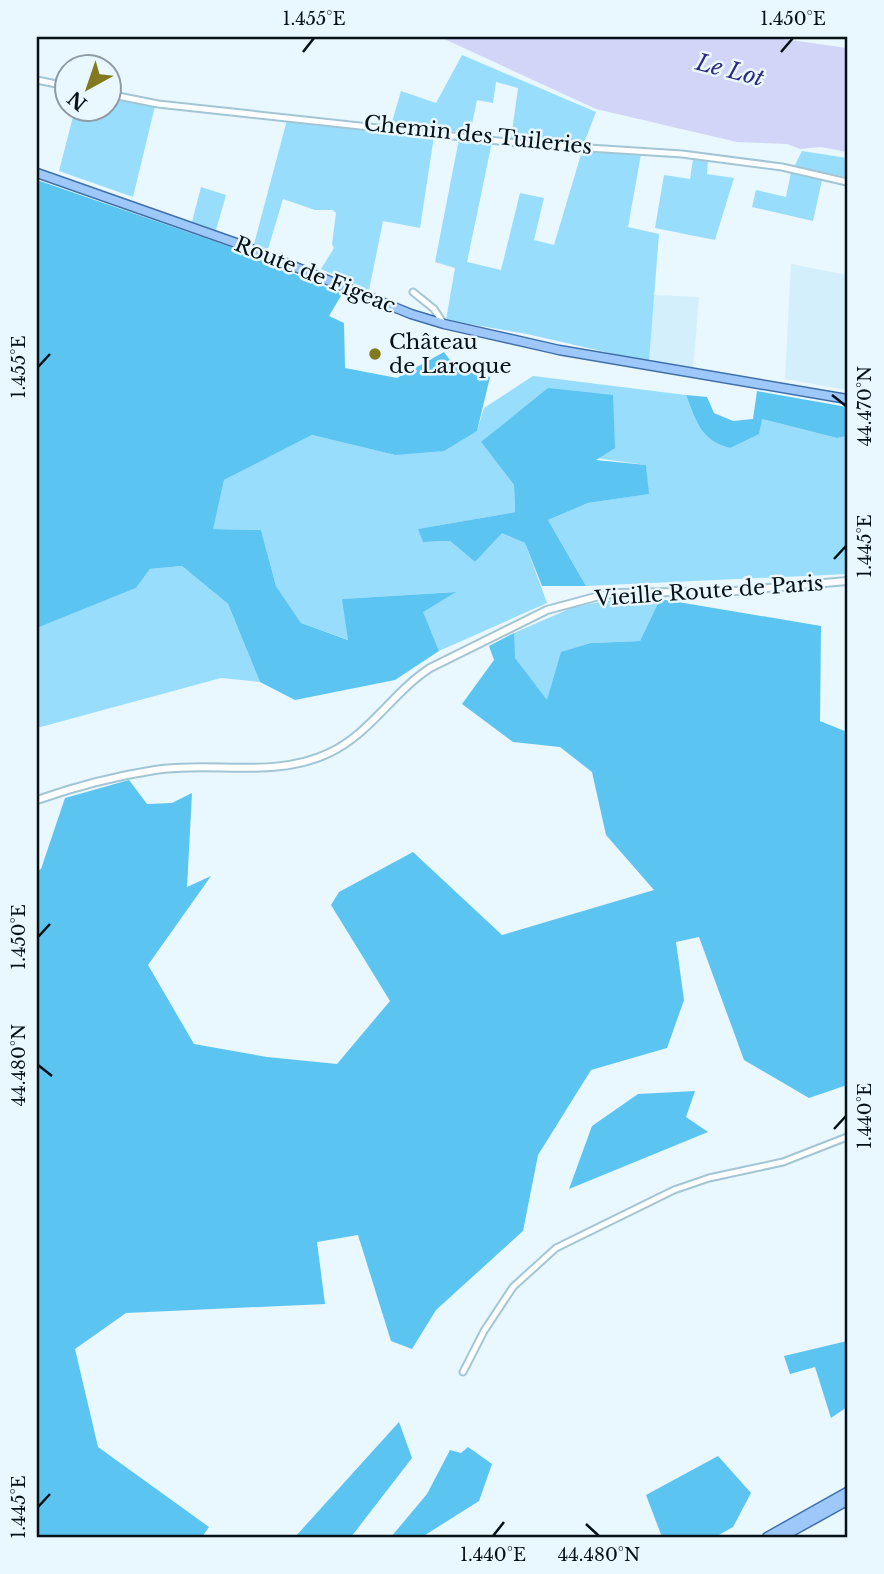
<svg xmlns="http://www.w3.org/2000/svg" width="884" height="1574" viewBox="0 0 884 1574" font-family="'Libre Baskerville',serif">
<rect width="100%" height="100%" fill="#e9f7fe"/>
<path fill="#d4effc" d="M 791,264 L 847,275 L 847,390 L 785,379 Z
M 654,295 L 699,297 L 693,370 L 649,362 Z"/>
<path fill="#99ddfd" d="M 462,55 L 596,112 L 584,143 L 511,139 L 518,88 L 496,82 L 493,103 L 477,100 L 470,134 L 392,122 L 401,91 L 436,103 Z
M 109,97 L 155,106 L 133,197 L 59,171 L 75,109 L 108,108 Z
M 287,120 L 434,136 L 420,228 L 383,221 L 369,290 L 321,269 L 334,248 L 332,244 L 336,213 L 333,210 L 315,210 L 283,199 L 268,249 L 254,244 Z
M 459,139 L 492,142 L 467,262 L 501,270 L 520,193 L 544,198 L 534,240 L 554,245 L 582,151 L 641,154 L 628,227 L 659,234 L 649,362 L 527,334 L 446,320 L 455,268 L 435,262 Z
M 802,151 L 847,158 L 847,177 L 794,167 Z
M 693,159 L 708,160 L 707,174 L 734,178 L 715,240 L 655,228 L 664,175 L 690,179 Z
M 791,172 L 822,180 L 813,221 L 752,207 L 756,190 L 786,197 Z
M 201,187 L 226,195 L 216,230 L 192,222 Z
M 533,376 L 686,395 C 696,421 701,441 730,448 L 762,419 L 837,438 L 847,436 L 847,574 L 586,586 L 548,520 L 588,503 L 648,494 L 646,465 L 481,442 L 514,485 L 515,512 L 419,529 L 423,542 L 450,541 L 475,562 L 502,532 L 525,543 L 547,603 L 439,651 L 422,611 L 454,592 L 343,599 L 349,640 L 301,623 L 276,586 L 261,530 L 212,529 L 224,480 L 312,435 L 395,455 L 477,431 L 484,408 Z
M 182,566 L 228,604 L 260,682 L 221,678 L 37,728 L 37,628 L 136,588 L 150,569 Z
M 660,599 L 640,641 L 591,643 L 547,701 L 514,658 L 514,633 L 576,606 L 614,600 Z"/>
<path fill="#5cc4f1" d="M 37,180 L 228,246 L 342,294 L 329,316 L 344,323 L 345,368 L 397,378 L 444,352 L 455,367 L 490,377 L 477,431 L 444,451 L 395,455 L 312,435 L 224,480 L 213,529 L 261,530 L 276,586 L 301,623 L 348,640 L 342,599 L 456,592 L 423,612 L 439,651 L 395,680 L 295,700 L 260,682 L 228,604 L 182,566 L 150,569 L 136,588 L 37,628 Z
M 548,388 L 613,395 L 615,448 L 596,460 L 646,465 L 649,494 L 588,503 L 548,520 L 586,586 L 542,586 L 525,543 L 502,533 L 475,562 L 450,541 L 423,542 L 418,529 L 515,512 L 514,485 L 481,442 Z
M 757,391 L 847,407 L 847,436 L 837,438 L 762,419 L 759,434 L 730,448 C 701,441 696,421 686,395 L 707,397 L 714,413 L 733,421 L 753,419 Z
M 660,599 L 821,626 L 820,721 L 847,732 L 847,1085 L 809,1098 L 744,1060 L 699,937 L 676,942 L 684,1000 L 667,1048 L 591,1070 L 538,1155 L 523,1231 L 436,1310 L 412,1349 L 391,1341 L 358,1235 L 317,1242 L 325,1304 L 126,1313 L 75,1349 L 98,1447 L 209,1527 L 202,1537 L 37,1537 L 37,871 L 41,869 L 65,798 L 129,780 L 147,804 L 172,803 L 192,793 L 187,887 L 211,876 L 148,965 L 194,1044 L 267,1057 L 337,1064 L 390,1001 L 331,905 L 339,892 L 413,852 L 502,935 L 654,890 L 606,835 L 592,772 L 560,747 L 513,742 L 462,704 L 494,660 L 489,646 L 514,633 L 515,658 L 547,700 L 561,652 L 591,643 L 640,641 Z
M 695,1091 L 686,1117 L 708,1132 L 569,1189 L 592,1126 L 638,1094 Z
M 847,1341 L 847,1407 L 831,1418 L 815,1367 L 790,1374 L 784,1356 Z
M 399,1422 L 412,1458 L 351,1537 L 295,1537 Z
M 468,1447 L 492,1464 L 479,1501 L 422,1537 L 391,1537 L 427,1494 L 450,1450 L 461,1453 Z
M 718,1456 L 751,1493 L 733,1527 L 717,1536 L 662,1537 L 646,1495 Z"/>
<path fill="#d1d5f7" d="M 440,37 L 769,37 L 847,48 L 847,152 L 821,147 L 800,149 L 787,144 L 737,142 L 596,109 Z"/>
<g fill="none" stroke-linecap="round" stroke-linejoin="round">
<g stroke="#a2c5d6" stroke-width="9">
<path id="minor" d="M 37,80 L 66,86
M 108,94 L 158,104 L 527,144 L 682,154 L 782,167 L 847,182
M 413,292 L 434,309 L 444,324
M 463,1372 L 484,1331 L 513,1287 L 556,1248 L 674,1190 L 709,1178 L 783,1162 L 847,1137"/>
</g>
<g stroke="#a2c5d6" stroke-width="10">
<path id="tertiary" d="M 37,800 C 74,787 116,776 155,770 C 213,761 274,779 329,753 C 371,733 392,693 430,668 L 547,610 L 599,596 L 618,593 L 735,591 L 847,581"/>
</g>
<g stroke="#3f70a9" stroke-width="11">
<path id="primary" d="M 37,173 L 239,244 L 411,314 L 444,324 L 559,350 L 847,399
M 767,1537 L 847,1492
M 782,1537 L 847,1501"/>
</g>
<use href="#minor" stroke="#fff" stroke-width="5"/>
<use href="#tertiary" stroke="#fff" stroke-width="6"/>
<use href="#primary" stroke="#9ec8fa" stroke-width="8"/>
</g>
<path fill="none" stroke="#051117" stroke-width="2.5" d="M 303,52 L 314,38M 781,52 L 793,38M 38,367 L 50,354M 832,395 L 846,406M 834,559 L 846,546M 38,937 L 50,924M 38,1065 L 52,1076M 834,1129 L 846,1116M 38,1507 L 50,1494M 586,1524 L 599,1536M 493,1536 L 504,1522"/>
<circle fill="#817a1f" stroke="#e9f7fe" stroke-width="2.5" cx="375" cy="354" r="7"/>
<g text-anchor="middle" dominant-baseline="central" stroke-width="5" stroke-linejoin="round" paint-order="stroke">
<g font-size="21" fill="#051117" stroke="#e9f7fe">
<text transform="translate(478 135) rotate(6)">Chemin des Tuileries</text>
<text transform="translate(315 275) rotate(22)">Route de Figeac</text>
<text transform="translate(709 591) rotate(-4)">Vieille Route de Paris</text>
</g>
<g font-size="21" fill="#051117" stroke="#e9f7fe" text-anchor="start">
<text x="389" y="342">Château<tspan x="389" dy="24">de Laroque</tspan></text>
</g>
<g font-size="23" font-style="italic" fill="#2f2983" stroke="#e9f7fe">
<text transform="translate(730 70) rotate(14)">Le Lot</text>
</g>
</g>
<rect width="884" height="1574" fill="none" stroke="#e9f7fe" stroke-width="77"/>
<g transform="translate(88 88) rotate(220)"><circle r="33" fill="#e9f7fe" stroke="#8e9ba2" stroke-width="2"/>
<path d="M0-5L12 26L0 18L-12 26Z" fill="#817a1f"/>
<text y="-10" font-size="19" font-weight="bold" text-anchor="middle" fill="#051117">N</text>
</g>
<rect x="38" y="38" width="808" height="1498" fill="none" stroke="#051117" stroke-width="2.5"/>
<g font-size="18" text-anchor="middle" fill="#051117">
<text x="314" y="25">1.455°E</text>
<text x="793" y="25">1.450°E</text>
<text transform="translate(19 367) rotate(-90)" y="6">1.455°E</text>
<text transform="translate(865 406) rotate(-90)" y="6">44.470°N</text>
<text transform="translate(865 546) rotate(-90)" y="6">1.445°E</text>
<text transform="translate(19 937) rotate(-90)" y="6">1.450°E</text>
<text transform="translate(19 1065) rotate(-90)" y="6">44.480°N</text>
<text transform="translate(865 1116) rotate(-90)" y="6">1.440°E</text>
<text transform="translate(19 1507) rotate(-90)" y="6">1.445°E</text>
<text x="493" y="1561">1.440°E</text>
<text x="599" y="1561">44.480°N</text>
</g>
</svg>
